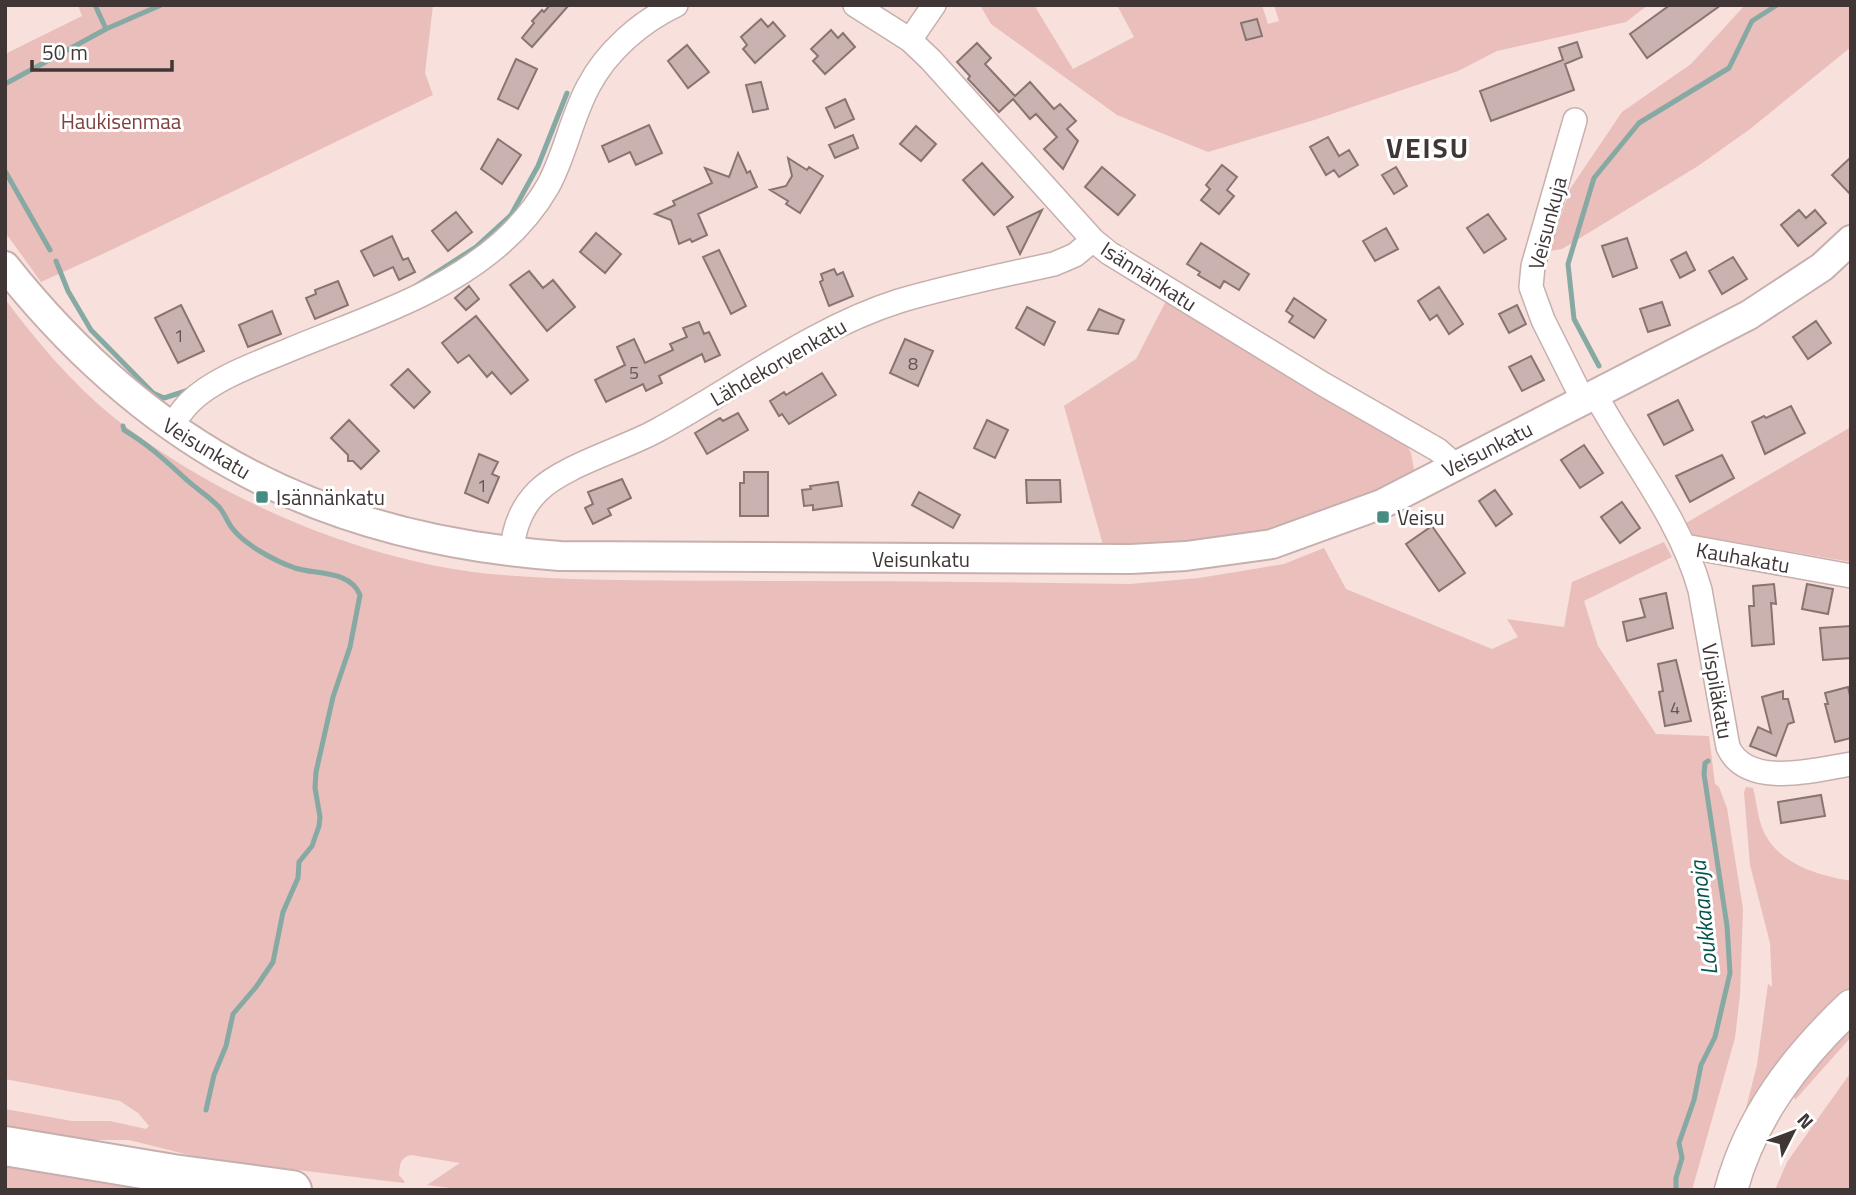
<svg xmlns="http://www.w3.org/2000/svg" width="1856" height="1195" viewBox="0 0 1856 1195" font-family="'Titillium Web',sans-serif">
<rect width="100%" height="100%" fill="#f8e0dd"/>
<path fill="#e9bebb" d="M 78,5 L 433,5 L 425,73 L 433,95 L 107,252 L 41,282 L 5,232 L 5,54 L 82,16 Z
M 980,5 L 1034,5 L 1073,69 L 1134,37 L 1117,5 L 1262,5 L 1268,24 L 1279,21 L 1274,5 L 1648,5 L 1626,22 L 1497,51 L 1458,71 L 1314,120 L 1208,152 L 1117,115 L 991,24 Z
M 1745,5 L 1851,5 L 1851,47 L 1750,129 L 1698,166 L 1562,249 L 1550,251 L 1570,189 L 1622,112 L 1691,64 Z
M 5,299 C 36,341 72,383 112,416 C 215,499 370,565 502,575 C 589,582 677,580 764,581 C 886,581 1008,582 1130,584 L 1199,578 L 1284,564 L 1324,548 L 1346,589 L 1492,649 L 1518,637 L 1507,619 L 1564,627 L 1572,582 L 1664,542 L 1672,557 L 1584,601 L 1598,646 L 1656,734 L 1709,736 L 1715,784 L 1719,787 L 1727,808 L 1743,909 L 1740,995 L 1735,1038 L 1692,1190 L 466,1190 L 427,1185 L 460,1163 L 411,1155 C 400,1158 400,1164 399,1175 L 405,1182 L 403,1183 L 201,1158 L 129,1140 L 79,1140 L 5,1127 L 5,1109 L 72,1121 L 110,1121 L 146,1129 L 149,1126 L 138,1113 L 120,1101 L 5,1079 Z
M 1166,301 L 1405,442 L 1411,453 L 1414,469 L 1409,475 L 1297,527 L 1184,546 L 1103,545 L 1064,406 L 1136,359 Z
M 1851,427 L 1851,562 L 1693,535 L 1686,523 Z
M 1746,787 L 1753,788 C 1757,803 1758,823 1766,836 C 1782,865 1820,876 1851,881 L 1851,989 L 1831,1006 L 1744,1116 L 1757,1065 L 1768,984 L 1772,987 L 1770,943 L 1750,865 L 1744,792 Z
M 1851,1024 L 1851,1037 L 1795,1100 L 1793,1093 Z
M 1851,1072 L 1851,1190 L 1775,1190 L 1787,1162 Z
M 5,1161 L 184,1190 L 5,1190 Z"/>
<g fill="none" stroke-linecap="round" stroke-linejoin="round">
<path stroke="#86a9a3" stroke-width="5" d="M 95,5 L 106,29
M 5,84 L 106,29 L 161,5
M 5,171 L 50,250
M 56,261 L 68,291 L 91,330 L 153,393 L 164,398 L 189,390
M 414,287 L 476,247 L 511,215 L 538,166 L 567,93
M 1599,366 L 1574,319 L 1568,264 L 1594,178 L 1639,123 L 1729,68 L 1752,21 L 1777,5
M 123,426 L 124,430 C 148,444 167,462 188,481 C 197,489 208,496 217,505 C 224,511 226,520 232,528 C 245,545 275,561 295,568 C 317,575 350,570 360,595 L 350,647 L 333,697 L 316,772 L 315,788 L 320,817 L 319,826 L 312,846 L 299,862 L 298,878 L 283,912 L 273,962 L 256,987 L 233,1014 L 226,1046 L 214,1075 L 206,1110
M 1676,1190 L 1676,1178 L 1682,1158 L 1679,1143 L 1694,1100 L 1701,1065 L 1715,1037 L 1730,973 L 1727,926 L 1704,774 L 1705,763 L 1708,761"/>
</g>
<path fill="#c9b2b0" stroke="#897472" stroke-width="2" d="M 550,5 L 569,5 L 532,47 L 522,38 L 534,23 L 532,21 L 542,10 L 544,12 Z
M 1670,5 L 1721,5 L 1647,58 L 1630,34 Z
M 761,19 L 768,27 L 773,22 L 785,36 L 755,63 L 743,49 L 747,45 L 741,37 Z
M 1257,19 L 1262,36 L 1246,40 L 1241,23 Z
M 831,30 L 838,38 L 843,33 L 855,47 L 825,74 L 813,61 L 818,56 L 811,49 Z
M 1577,42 L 1582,57 L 1565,64 L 1574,90 L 1491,121 L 1480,91 L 1563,60 L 1559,48 Z
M 977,43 L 991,58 L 985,64 L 1015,96 L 1030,82 L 1054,109 L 1060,104 L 1076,121 L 1067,129 L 1078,141 L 1063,169 L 1044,149 L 1057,137 L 1036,114 L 1030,119 L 1013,99 L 999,112 L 968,79 L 970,76 L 957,62 Z
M 687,45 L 709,72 L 688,88 L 668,61 Z
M 516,59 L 537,69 L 518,109 L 498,99 Z
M 761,82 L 768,109 L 753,112 L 746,85 Z
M 845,99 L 854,119 L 835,128 L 826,108 Z
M 649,125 L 662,153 L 636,165 L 630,152 L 609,162 L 602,146 Z
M 916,126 L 936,144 L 921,161 L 900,144 Z
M 853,135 L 858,148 L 835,158 L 829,145 Z
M 1328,137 L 1339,156 L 1349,150 L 1358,165 L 1339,177 L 1334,170 L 1326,175 L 1310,147 Z
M 498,139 L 521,155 L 502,184 L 481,169 Z
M 738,153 L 747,173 L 750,171 L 757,187 L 698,214 L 707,235 L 692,242 L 690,239 L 679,244 L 671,220 L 655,214 L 675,205 L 673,201 L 712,183 L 705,168 L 729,177 Z
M 1851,157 L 1851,195 L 1832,175 Z
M 788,158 L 807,170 L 809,167 L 823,176 L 800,213 L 786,204 L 788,201 L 770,190 L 786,186 L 792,176 Z
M 982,163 L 1013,197 L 994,215 L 963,180 Z
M 1222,165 L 1237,177 L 1227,190 L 1234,196 L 1219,214 L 1201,200 L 1210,189 L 1206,185 Z
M 1102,167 L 1135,195 L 1118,215 L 1085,187 Z
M 1396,167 L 1407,186 L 1394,194 L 1382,175 Z
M 1042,210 L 1020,254 L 1007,227 Z
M 1799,210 L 1806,218 L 1815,210 L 1826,223 L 1798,246 L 1781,225 Z
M 456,212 L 472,232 L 448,251 L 432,231 Z
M 1488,214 L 1506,239 L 1484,253 L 1467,228 Z
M 1386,228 L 1398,249 L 1375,261 L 1363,241 Z
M 596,233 L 621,254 L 605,273 L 580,252 Z
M 392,236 L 403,260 L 408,258 L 415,272 L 399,280 L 393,267 L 374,276 L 361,251 Z
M 1627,238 L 1637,268 L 1613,277 L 1602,246 Z
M 1201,243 L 1249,274 L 1239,290 L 1224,281 L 1220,288 L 1198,275 L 1200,272 L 1187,264 Z
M 719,250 L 746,306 L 731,314 L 703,257 Z
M 1686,252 L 1695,270 L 1680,278 L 1671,260 Z
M 1733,257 L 1747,279 L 1722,294 L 1709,271 Z
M 834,269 L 837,275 L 843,272 L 853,296 L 829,306 L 820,282 L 823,280 L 821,274 Z
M 529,271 L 543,288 L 553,280 L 575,307 L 547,331 L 510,285 Z
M 338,281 L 348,305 L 315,319 L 306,298 L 316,294 L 315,290 Z
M 469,286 L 479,299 L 466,310 L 455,298 Z
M 1439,287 L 1463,324 L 1449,334 L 1437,315 L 1430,320 L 1418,301 Z
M 1294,298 L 1326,320 L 1314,338 L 1289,322 L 1293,316 L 1286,311 Z
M 1662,302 L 1670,325 L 1648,332 L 1640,309 Z
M 181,305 L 204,351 L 178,363 L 155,318 Z
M 1517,305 L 1526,324 L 1509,333 L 1499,314 Z
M 1027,307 L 1055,322 L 1044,345 L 1016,328 Z
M 1099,309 L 1124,320 L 1118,334 L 1088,330 Z
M 272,311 L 281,334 L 248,347 L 239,325 Z
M 476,316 L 528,380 L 511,394 L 492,372 L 487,377 L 469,355 L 458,363 L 442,343 Z
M 1816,321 L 1831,343 L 1808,359 L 1793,337 Z
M 699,322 L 704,334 L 709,332 L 720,355 L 705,362 L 702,354 L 659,376 L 662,383 L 646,391 L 643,384 L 606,402 L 595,380 L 625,365 L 617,347 L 634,339 L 645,363 L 673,350 L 670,344 L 687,337 L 683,328 Z
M 905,339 L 933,351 L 918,386 L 890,373 Z
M 1531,356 L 1544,380 L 1522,391 L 1509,367 Z
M 408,369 L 430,392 L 414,408 L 391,385 Z
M 822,373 L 836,395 L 789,424 L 782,414 L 779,416 L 770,401 L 784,392 L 786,395 Z
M 1678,400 L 1693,430 L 1664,445 L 1648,415 Z
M 1791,406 L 1805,433 L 1765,454 L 1752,422 L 1764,416 L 1766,418 Z
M 738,413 L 748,430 L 707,454 L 695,433 L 720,418 L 723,421 Z
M 349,420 L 379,451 L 361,469 L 353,461 L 348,461 L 348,455 L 331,438 Z
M 987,420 L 1008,430 L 995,458 L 974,448 Z
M 1584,445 L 1603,473 L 1580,488 L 1561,460 Z
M 479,454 L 498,462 L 492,474 L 499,477 L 488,503 L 465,493 Z
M 1722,455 L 1734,478 L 1690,502 L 1676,476 Z
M 744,472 L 768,472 L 768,516 L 740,516 L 740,483 L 744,483 Z
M 622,479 L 631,498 L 608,509 L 611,515 L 593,524 L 585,508 L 593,504 L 588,492 Z
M 1026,480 L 1060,480 L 1061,502 L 1027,503 Z
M 838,482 L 842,506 L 813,510 L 813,505 L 804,506 L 802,490 L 811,489 L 810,486 Z
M 1495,490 L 1512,514 L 1496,526 L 1479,501 Z
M 919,492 L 960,515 L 953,528 L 912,505 Z
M 1622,502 L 1640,528 L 1620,543 L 1601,517 Z
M 1432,526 L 1465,573 L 1439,591 L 1406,544 Z
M 1774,584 L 1776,604 L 1771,603 L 1774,644 L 1752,646 L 1749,606 L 1754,606 L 1753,586 Z
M 1807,584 L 1833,589 L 1828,614 L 1802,609 Z
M 1666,593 L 1673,628 L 1627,641 L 1623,622 L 1645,617 L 1640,599 Z
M 1851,626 L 1851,658 L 1823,660 L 1820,628 Z
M 1676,660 L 1691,721 L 1665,726 L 1659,692 L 1663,691 L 1658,664 Z
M 1848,687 L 1851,700 L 1851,738 L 1835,742 L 1825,704 L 1828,704 L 1825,693 Z
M 1783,691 L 1783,699 L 1788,699 L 1794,722 L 1788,724 L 1776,756 L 1750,746 L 1758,727 L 1771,733 L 1762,697 Z
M 1821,795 L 1825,816 L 1781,823 L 1778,802 Z"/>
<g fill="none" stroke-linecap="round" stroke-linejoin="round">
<g stroke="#c6afad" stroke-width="26">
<path id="minor" d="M 855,5 L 910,40 L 931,60 L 1093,240 L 1109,253 L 1323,384 L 1438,450 L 1455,465
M 910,40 L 934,5
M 1575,120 L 1533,266 L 1531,287 L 1543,320 L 1583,400
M 1595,394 C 1630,459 1680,518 1700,590 L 1728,747 C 1747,789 1815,770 1851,764
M 170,427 C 177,418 183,409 190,402 C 214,378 258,363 289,350 C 361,320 441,296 501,243 C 519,227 536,207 548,186 C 565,155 571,119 588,87 C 606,52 640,22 676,5
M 1685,546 L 1851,576
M 512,553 C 513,530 521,508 538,491 C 563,466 623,449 656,431 C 736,388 811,329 899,301 C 950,286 1003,275 1054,264 L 1075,255 L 1093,240"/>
</g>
<g stroke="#c6afad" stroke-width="32">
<path id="tertiary" d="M 5,266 C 152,451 325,539 560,556 L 1131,559 L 1186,556 L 1272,544 L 1382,504 L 1749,315 L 1822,267 L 1851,240"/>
</g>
<g stroke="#c6afad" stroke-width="35">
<path id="secondary" d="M 1731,1190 C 1751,1116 1796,1058 1851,1006"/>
</g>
<g stroke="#c6afad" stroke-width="42">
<path id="motorway" d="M 5,1146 L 173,1174 L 292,1190"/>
</g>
<use href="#minor" stroke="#fff" stroke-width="23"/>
<use href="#tertiary" stroke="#fff" stroke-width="28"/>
<use href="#secondary" stroke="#fff" stroke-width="32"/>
<use href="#motorway" stroke="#fff" stroke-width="38"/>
</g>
<g fill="#468c83" stroke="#fff" stroke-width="2.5">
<rect x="255" y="490" width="14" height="14" rx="3.5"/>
<rect x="1376" y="510" width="14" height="14" rx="3.5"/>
</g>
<g text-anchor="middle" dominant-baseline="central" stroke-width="6" stroke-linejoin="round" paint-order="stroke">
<g font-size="18" fill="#625554">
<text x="179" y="335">1</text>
<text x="913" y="363">8</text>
<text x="634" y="372">5</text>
<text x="482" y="485">1</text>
<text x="1675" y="707">4</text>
</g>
<g font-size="21" fill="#7e3f3d" stroke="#fff">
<text x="121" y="121">Haukisenmaa</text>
</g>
<g font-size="21" fill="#403636" stroke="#fff">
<text transform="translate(1547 223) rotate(-75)">Veisunkuja</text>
<text transform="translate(1149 276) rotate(33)">Isännänkatu</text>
<text transform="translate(778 362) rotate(-30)">Lähdekorvenkatu</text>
<text transform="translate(207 448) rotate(31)">Veisunkatu</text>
<text transform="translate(1487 449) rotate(-27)">Veisunkatu</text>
<text transform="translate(1743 557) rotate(10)">Kauhakatu</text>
<text x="921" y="559">Veisunkatu</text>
<text transform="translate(1718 691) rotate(80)">Vispiläkatu</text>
</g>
<g font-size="21" fill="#403636" stroke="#fff" text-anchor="start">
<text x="276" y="497">Isännänkatu</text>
<text x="1397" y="517">Veisu</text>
</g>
<g font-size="23" font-style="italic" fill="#06554d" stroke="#fff">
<text transform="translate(1703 918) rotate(-96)">Loukkaanoja</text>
</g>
<g font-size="28" font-weight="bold" letter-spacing="2" fill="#403636" stroke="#fff">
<text x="1428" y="147">VEISU</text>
</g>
</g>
<rect width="1856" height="1195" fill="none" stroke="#403636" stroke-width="14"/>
<g transform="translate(1793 1132) rotate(48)" stroke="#ffffff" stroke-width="5" paint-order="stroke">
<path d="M0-5L12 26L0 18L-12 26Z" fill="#403636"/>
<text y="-10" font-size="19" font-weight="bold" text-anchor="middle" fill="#403636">N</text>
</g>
<path d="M32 60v10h140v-10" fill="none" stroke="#403636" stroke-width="3.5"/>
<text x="42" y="60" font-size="21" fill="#403636" stroke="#ffffff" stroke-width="5" paint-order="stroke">50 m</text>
</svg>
